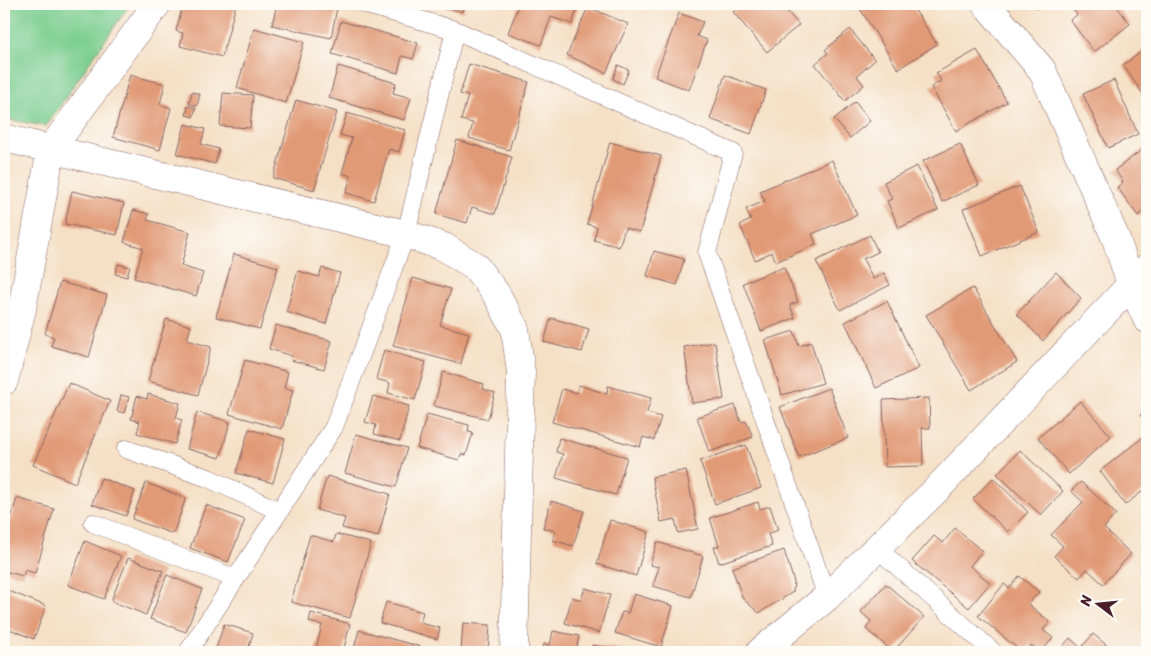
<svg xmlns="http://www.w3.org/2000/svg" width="1151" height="656" viewBox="0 0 1151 656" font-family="Sriracha,sans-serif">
<rect width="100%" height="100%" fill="#fdfcf7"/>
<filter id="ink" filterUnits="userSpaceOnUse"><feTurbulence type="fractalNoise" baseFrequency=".02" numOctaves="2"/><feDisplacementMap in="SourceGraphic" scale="10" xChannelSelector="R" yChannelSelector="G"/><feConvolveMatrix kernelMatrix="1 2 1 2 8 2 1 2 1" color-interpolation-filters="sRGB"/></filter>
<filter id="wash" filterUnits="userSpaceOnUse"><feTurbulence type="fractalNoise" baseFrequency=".0096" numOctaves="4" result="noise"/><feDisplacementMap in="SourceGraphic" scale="20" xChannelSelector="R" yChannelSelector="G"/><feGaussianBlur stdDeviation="1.12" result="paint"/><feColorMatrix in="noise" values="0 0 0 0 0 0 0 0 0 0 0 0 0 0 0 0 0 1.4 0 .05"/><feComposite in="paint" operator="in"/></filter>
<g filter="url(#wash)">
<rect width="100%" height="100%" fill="#f5e0c6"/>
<path fill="#7bce90" stroke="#62765e" d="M 4,4 L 130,4 L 46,126 L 4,119 Z"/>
<g id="blocks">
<path fill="#e19a76" d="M 183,4 L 236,4 L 222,57 L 180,46 L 183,33 L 176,31 Z
M 277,4 L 318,4 L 337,8 L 331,38 L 272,25 Z
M 435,4 L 465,4 L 463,12 Z
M 519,4 L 579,4 L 572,24 L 551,17 L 541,45 L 508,33 Z
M 607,4 L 621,4 L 619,9 Z
M 743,4 L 781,4 L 799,25 L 767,52 L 733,12 Z
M 857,4 L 911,4 L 937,44 L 898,69 Z
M 1032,4 L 1042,4 L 1037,9 Z
M 1069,4 L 1115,4 L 1130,24 L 1094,52 L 1070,20 L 1077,15 Z
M 588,7 L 628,24 L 606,73 L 567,55 Z
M 679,13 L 703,22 L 697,36 L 707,40 L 689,90 L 655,77 Z
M 341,21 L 418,43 L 413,59 L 402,56 L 398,73 L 332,54 Z
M 254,28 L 304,42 L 286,103 L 237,88 Z
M 850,29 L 875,60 L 857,76 L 864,85 L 845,101 L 815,64 L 828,53 L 825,50 Z
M 1147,48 L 1147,100 L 1123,65 Z
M 977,50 L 1007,102 L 956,131 L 931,87 L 941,81 L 936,73 Z
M 469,64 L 529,82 L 509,150 L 469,138 L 473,123 L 461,120 L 468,96 L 460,94 Z
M 618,65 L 629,70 L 623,84 L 613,79 Z
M 338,66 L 396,83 L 393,93 L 411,98 L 404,120 L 329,98 Z
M 130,75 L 165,84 L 160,104 L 171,108 L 160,150 L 113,137 Z
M 725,75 L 766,90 L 751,134 L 710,119 Z
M 1114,80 L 1138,134 L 1108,148 L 1083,94 Z
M 192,92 L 200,94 L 197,106 L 189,104 Z
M 223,93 L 253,95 L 250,128 L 220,126 Z
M 296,100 L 337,112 L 314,190 L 273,178 Z
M 855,102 L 870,121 L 850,138 L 834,119 Z
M 188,106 L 196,108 L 193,117 L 186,115 Z
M 347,113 L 405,130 L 399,152 L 389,149 L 374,201 L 346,193 L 351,176 L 342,173 L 352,138 L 340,135 Z
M 185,124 L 205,129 L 201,144 L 219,149 L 215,164 L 177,154 Z
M 457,140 L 512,157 L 495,214 L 472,207 L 467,223 L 436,214 Z
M 610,142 L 661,156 L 640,232 L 625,228 L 619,247 L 594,240 L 597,227 L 587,224 Z
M 960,144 L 979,185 L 942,202 L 923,161 Z
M 1147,146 L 1147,209 L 1138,216 L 1117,187 L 1123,182 L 1115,170 Z
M 832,160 L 857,215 L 812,234 L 816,244 L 776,262 L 772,252 L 755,260 L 740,225 L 751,220 L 746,209 L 765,201 L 760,191 Z
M 917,166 L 938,210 L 899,228 L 887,201 L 892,199 L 884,182 Z
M 1020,186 L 1039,232 L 982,256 L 963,209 Z
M 72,191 L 124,203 L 117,235 L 65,224 Z
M 133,210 L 149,214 L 147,220 L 190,232 L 181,266 L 203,273 L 196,296 L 134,278 L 143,248 L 124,242 Z
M 870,235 L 878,252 L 863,259 L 873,279 L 884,273 L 890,285 L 840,310 L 816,261 Z
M 654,251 L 684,259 L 677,285 L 647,276 Z
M 234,254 L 278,267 L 260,329 L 216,317 Z
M 118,264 L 130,267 L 127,277 L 115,274 Z
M 784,267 L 798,302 L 790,305 L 795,318 L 761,331 L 743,283 Z
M 322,268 L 340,273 L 326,324 L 286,312 L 298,271 L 319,277 Z
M 1056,272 L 1081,298 L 1043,341 L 1017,314 Z
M 413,278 L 451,289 L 440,325 L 469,333 L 461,364 L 393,346 Z
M 60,282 L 107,295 L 89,357 L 51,346 L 54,337 L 45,334 Z
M 973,288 L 1017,362 L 971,390 L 926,315 Z
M 887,301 L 919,368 L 876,388 L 845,322 Z
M 551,318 L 589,329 L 582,352 L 544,342 Z
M 166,319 L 191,326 L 187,340 L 211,347 L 198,395 L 148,381 Z
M 276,325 L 332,341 L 324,369 L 291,360 L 292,356 L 269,349 Z
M 794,331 L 799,346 L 811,342 L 823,383 L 782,395 L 765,340 Z
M 715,342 L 724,399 L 692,403 L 684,347 Z
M 384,350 L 426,362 L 415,400 L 388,393 L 390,383 L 376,379 Z
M 245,360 L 288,372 L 284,388 L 293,390 L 282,429 L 229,414 Z
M 443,372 L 484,384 L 483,389 L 495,393 L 488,419 L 434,406 Z
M 69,383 L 110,401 L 75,483 L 33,465 Z
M 579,385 L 607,394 L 608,386 L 651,398 L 647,413 L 661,417 L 654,440 L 643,437 L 640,447 L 552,422 L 562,389 L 577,393 Z
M 829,388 L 848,438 L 799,457 L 780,407 Z
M 148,394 L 180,403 L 176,418 L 182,420 L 175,444 L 137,433 L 140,422 L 131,419 L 137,396 L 147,399 Z
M 121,395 L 129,397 L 124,413 L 117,411 Z
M 373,396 L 409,406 L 400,441 L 374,434 L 376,425 L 365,422 Z
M 929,398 L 930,428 L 922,428 L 923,466 L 885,467 L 883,400 Z
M 1080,401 L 1111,436 L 1069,474 L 1038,438 Z
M 735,405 L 741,422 L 746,421 L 753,437 L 709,452 L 697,417 Z
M 1147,410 L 1147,424 L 1140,415 Z
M 197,412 L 230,422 L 220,458 L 187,449 Z
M 427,414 L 469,425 L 468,432 L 473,433 L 466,455 L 461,454 L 459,460 L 417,448 Z
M 249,429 L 285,439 L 273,483 L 236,473 Z
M 356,434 L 407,448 L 396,487 L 345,473 Z
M 1147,434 L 1147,495 L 1144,490 L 1125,505 L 1100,471 Z
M 559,438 L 627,457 L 616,495 L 556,478 L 563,454 L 556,452 Z
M 746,445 L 761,488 L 715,504 L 700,461 Z
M 1020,450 L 1063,491 L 1041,515 L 997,474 Z
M 686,470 L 698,529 L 678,533 L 675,519 L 661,522 L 652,477 Z
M 327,476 L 390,494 L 378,537 L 342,528 L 345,518 L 317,510 Z
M 101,478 L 135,491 L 126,516 L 92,504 Z
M 993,478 L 1028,512 L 1008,532 L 973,499 Z
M 1081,482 L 1116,514 L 1104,528 L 1131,554 L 1103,584 L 1087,569 L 1079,578 L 1054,556 L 1063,546 L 1051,535 L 1083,502 L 1071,491 Z
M 146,483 L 186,498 L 173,534 L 132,519 Z
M 17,498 L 54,509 L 35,573 L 25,570 L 23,576 L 4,571 L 4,522 L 9,524 Z
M 551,501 L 584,511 L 573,546 L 553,540 L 556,531 L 543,528 Z
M 758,502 L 760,509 L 770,506 L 778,530 L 768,534 L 772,546 L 719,563 L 714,547 L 719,546 L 710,518 Z
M 206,505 L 245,520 L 228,562 L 190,548 Z
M 610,520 L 649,532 L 636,576 L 597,564 Z
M 955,528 L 982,551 L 970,566 L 990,583 L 969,608 L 912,561 L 934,536 L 943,543 Z
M 336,534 L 371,543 L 350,618 L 291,602 L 310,535 L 334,542 Z
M 85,541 L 121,556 L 104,599 L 68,585 Z
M 657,542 L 703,556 L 691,597 L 653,586 L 659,567 L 650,565 Z
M 784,550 L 794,582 L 793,592 L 759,613 L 743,599 L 732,568 Z
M 128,558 L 163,571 L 146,615 L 111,601 Z
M 167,575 L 202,589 L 186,632 L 150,619 Z
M 1019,576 L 1039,592 L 1028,604 L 1050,622 L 1043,630 L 1053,638 L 1041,652 L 1031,645 L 1025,652 L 1022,652 L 978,616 L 1004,584 L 1009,588 Z
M 886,584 L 924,617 L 893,652 L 866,629 L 871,621 L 861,612 Z
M 585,588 L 610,595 L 599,633 L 565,623 L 572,597 L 581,600 Z
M 4,589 L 46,606 L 34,639 L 4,627 Z
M 634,594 L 673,606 L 661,647 L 615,633 L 622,612 L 628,613 Z
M 386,602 L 423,612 L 420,623 L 440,628 L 437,639 L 380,623 Z
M 311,613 L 350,624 L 343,652 L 315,652 L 322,625 L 309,622 Z
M 463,623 L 490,625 L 488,652 L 461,652 Z
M 224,624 L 253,633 L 248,650 L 254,652 L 215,652 Z
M 359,630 L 425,648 L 423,652 L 353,652 Z
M 553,631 L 579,636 L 576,652 L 542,652 L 544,644 L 550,645 Z
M 1093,634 L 1115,652 L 1058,652 L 1070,638 L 1081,648 Z
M 592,645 L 629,651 L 629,652 L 591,652 Z"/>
</g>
</g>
<g filter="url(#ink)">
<use href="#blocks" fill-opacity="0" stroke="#866361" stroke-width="1"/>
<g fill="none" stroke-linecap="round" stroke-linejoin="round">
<g stroke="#866361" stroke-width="19">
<path id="service" d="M 364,4 L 455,30 L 733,153 L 707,253 L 827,597
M 126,449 L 208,478 L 279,511
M 93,523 L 236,579
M 877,548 L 993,652
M 188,652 L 334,427 L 406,234 L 455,30"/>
</g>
<g stroke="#866361" stroke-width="29">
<path id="minor" d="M 986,4 L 1042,70 L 1116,239 L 1131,284 L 1147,319
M 4,138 L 406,234 L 444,247 L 475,266 L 497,295 L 515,329 L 521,372 L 514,652
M 4,381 L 22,309 L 51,149 L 157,4
M 760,652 L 827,597 L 934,492 L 1147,268"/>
</g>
<use href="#service" stroke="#fff" stroke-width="18"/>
<use href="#minor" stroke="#fff" stroke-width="28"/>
</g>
</g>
<rect width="1151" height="656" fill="none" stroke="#fdfcf7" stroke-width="20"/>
<g transform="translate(1098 604) rotate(286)" stroke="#fdfcf7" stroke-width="4" paint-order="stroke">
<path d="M0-4L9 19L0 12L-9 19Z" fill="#4a1f2b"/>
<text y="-8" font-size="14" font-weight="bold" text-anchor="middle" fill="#4a1f2b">N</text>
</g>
</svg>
